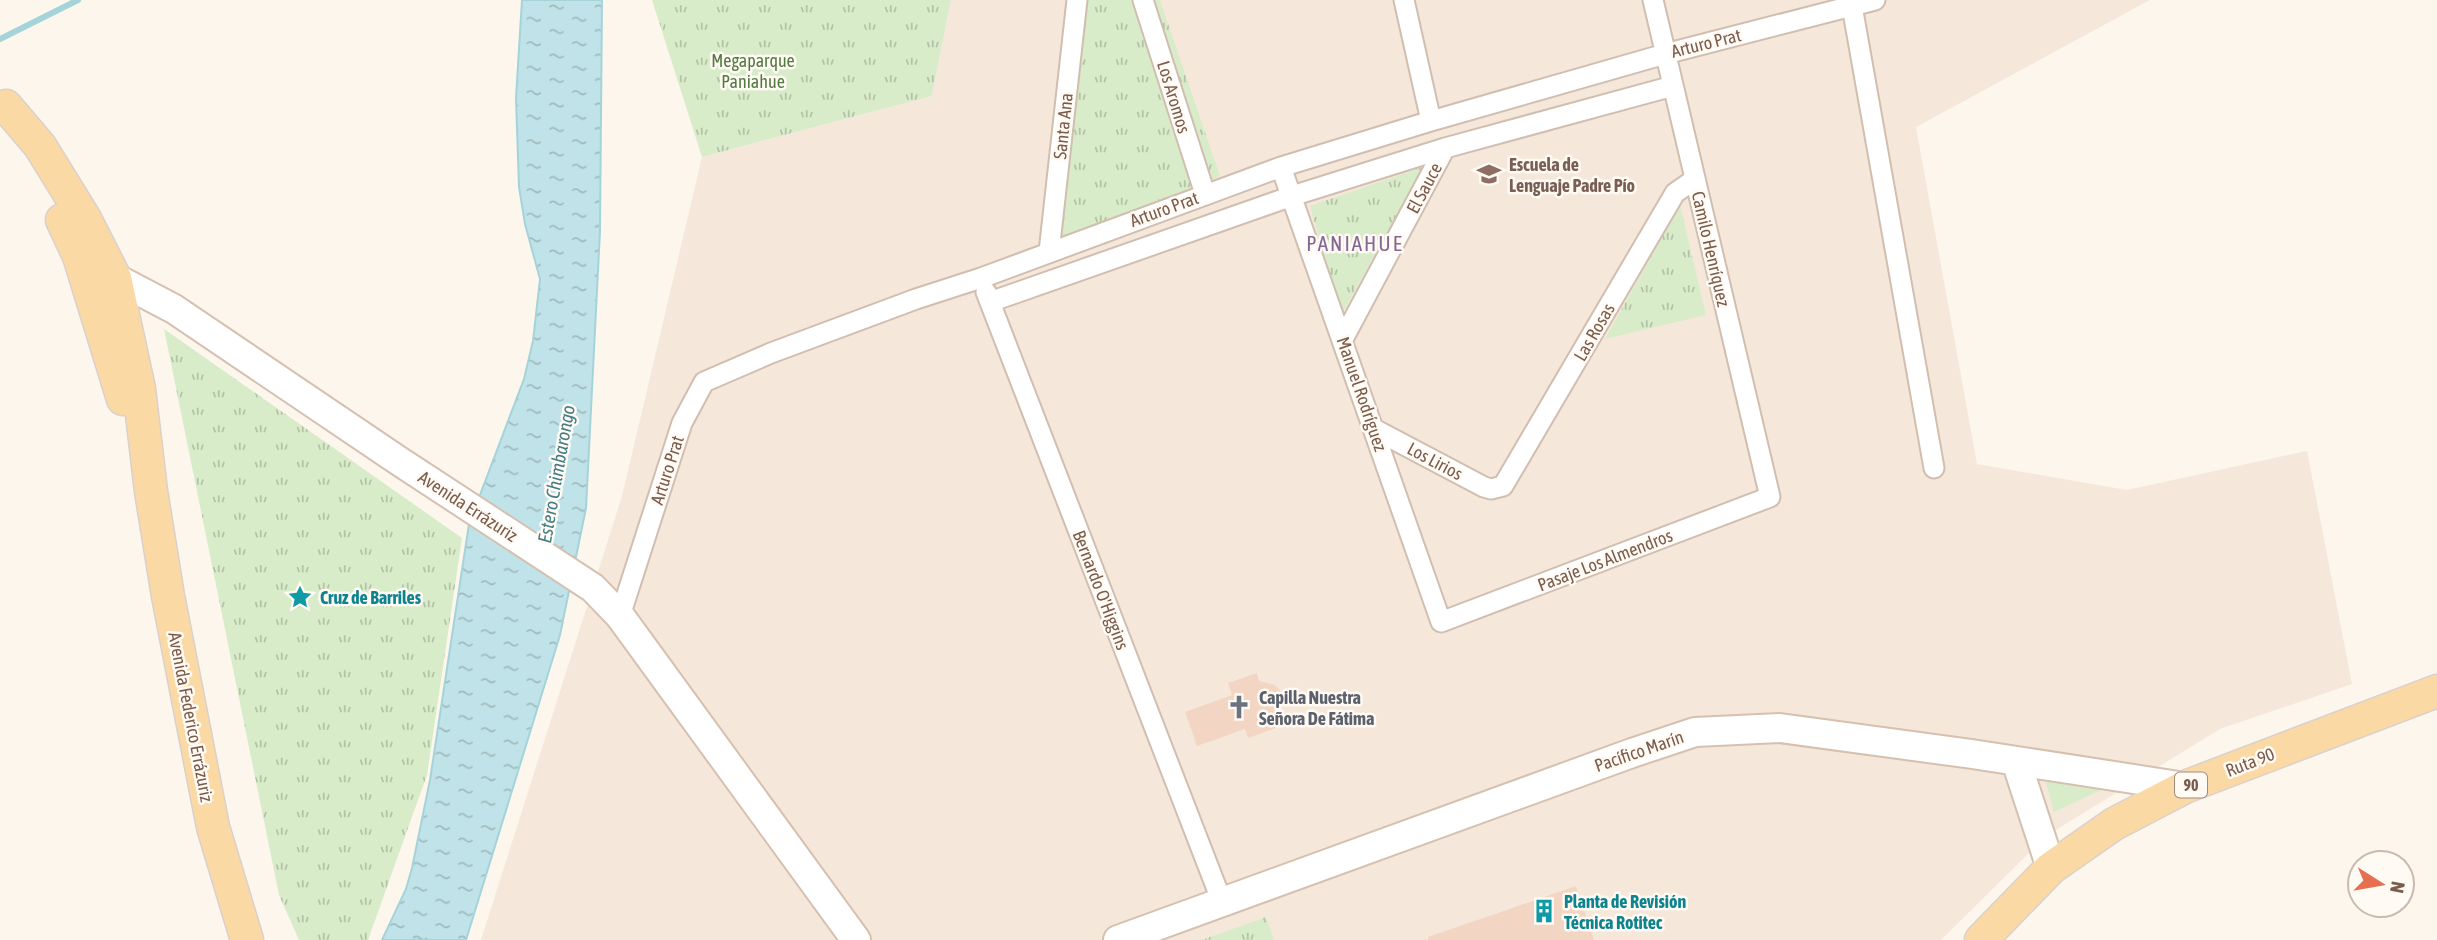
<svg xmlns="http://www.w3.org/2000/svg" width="2437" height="940" viewBox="0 0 2437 940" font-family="'Asap Condensed',sans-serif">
<defs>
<pattern id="park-tufts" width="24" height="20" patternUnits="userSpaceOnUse" patternTransform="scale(1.75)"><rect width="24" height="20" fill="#d8ecc9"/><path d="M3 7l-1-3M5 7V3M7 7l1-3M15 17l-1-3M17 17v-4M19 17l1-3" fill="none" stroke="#b4c2a5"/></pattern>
<pattern id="water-ripples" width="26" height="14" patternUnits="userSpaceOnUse" patternTransform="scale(1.75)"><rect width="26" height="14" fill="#bfe3e8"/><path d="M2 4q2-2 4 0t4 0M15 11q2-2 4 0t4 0" fill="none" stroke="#a0bbbe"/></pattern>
</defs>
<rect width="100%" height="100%" fill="#fdf6ec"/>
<path fill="#f5e8da" d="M 951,0 L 2150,0 L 1916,127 L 1977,464 L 2127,490 L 2307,451 L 2352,684 L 2220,729 L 2046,836 L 1941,940 L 481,940 L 622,496 L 702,157 L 932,96 Z"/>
<path fill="#d8ecc9" d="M 2044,776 L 2099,783 L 2101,790 L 2054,812 Z"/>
<path fill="url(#park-tufts)" d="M 652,0 L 951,0 L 932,96 L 702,157 Z
M 1077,0 L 1160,0 L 1220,176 L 1049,252 Z
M 1423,167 L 1341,316 L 1310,206 Z
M 1680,205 L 1706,315 L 1605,339 Z
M 164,329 L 462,538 L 427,775 L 368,940 L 299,940 L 279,895 Z
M 1266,917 L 1274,940 L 1202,940 Z"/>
<path fill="url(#water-ripples)" stroke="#a5d3da" stroke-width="2" d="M 522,0 L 602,0 L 600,231 L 586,508 L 560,635 L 466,940 L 382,940 L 406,889 L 412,868 L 430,780 L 469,524 L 524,379 L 533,341 L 540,279 L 525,224 L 519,187 L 516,98 Z"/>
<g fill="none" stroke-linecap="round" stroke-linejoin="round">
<path stroke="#a5d3da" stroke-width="6" d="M 0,39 L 78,0"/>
</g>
<path fill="#f3d5c3" d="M 1257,673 L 1259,681 L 1275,685 L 1282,693 L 1282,703 L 1279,713 L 1273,720 L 1276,728 L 1248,738 L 1245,729 L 1197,746 L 1185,712 L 1232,695 L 1228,683 Z
M 1576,886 L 1594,940 L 1428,940 L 1428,937 Z"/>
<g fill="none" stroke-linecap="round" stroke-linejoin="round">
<g stroke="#d1beb0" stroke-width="23">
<path id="street" d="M 1143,0 L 1205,194
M 1404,0 L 1431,121
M 1852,6 L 1934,468
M 1281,167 L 1441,622 L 1770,497 L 1653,0
M 1049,252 L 1077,0
M 986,292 L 1222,902
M 990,302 L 1292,196 L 1445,148 L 1673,86
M 1343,339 L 1445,148
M 1374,429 L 1484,487 L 1491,489 L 1503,486 L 1675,193 L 1695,179
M 620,616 L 682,423 L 704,382 L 771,353 L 916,299 L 981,278 L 1281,167 L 1431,121 L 1665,54 L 1875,0"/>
</g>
<g stroke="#d6c0b0" stroke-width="32">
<path id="secondary" d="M 115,278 L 174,309 L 399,461 L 593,588 L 620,616 L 856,940
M 2016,761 L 2051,868
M 1118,940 L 1632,753 L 1695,732 L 1780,728 L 1972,754 L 2185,787"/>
</g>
<g stroke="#dad1cd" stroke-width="35">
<path id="primary" d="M 6,106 L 40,146 L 85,219 L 115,278 L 139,389 L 151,491 L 168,596 L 213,827 L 247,940
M 62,220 L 79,256 L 123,399
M 1981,940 L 2051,868 L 2114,824 L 2185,787 L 2437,691"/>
</g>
<use href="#street" stroke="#fff" stroke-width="19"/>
<use href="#secondary" stroke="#fff" stroke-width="28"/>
<use href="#primary" stroke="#fbd9a5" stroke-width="32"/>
</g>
<defs>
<g id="school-bare" transform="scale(1.89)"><path d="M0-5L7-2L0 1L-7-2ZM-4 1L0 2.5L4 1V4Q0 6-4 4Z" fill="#8d6e63" stroke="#fffaf3" stroke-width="2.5" paint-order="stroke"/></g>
<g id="sight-bare" transform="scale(1.89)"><path d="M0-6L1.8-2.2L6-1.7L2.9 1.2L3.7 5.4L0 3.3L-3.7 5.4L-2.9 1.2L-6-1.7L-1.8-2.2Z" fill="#0f9aa8" stroke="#fffaf3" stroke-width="2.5" paint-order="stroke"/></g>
<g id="church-bare" transform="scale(1.89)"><path d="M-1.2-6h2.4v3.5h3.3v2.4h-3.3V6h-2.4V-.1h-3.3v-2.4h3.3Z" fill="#6b7280" stroke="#fffaf3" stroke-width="2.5" paint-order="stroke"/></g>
<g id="building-bare" transform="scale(1.89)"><path d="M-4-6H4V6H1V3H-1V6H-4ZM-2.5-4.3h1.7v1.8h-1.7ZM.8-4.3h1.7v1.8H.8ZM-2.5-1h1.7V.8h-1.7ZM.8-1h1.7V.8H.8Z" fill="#0f9aa8" stroke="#fffaf3" stroke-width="2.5" paint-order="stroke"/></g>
</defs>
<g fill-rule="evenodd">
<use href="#school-bare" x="1489" y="174"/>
<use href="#sight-bare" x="300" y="597"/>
<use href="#church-bare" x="1239" y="707"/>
<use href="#building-bare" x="1544" y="911"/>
</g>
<g text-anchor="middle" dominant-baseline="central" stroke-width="5" stroke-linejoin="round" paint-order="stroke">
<rect fill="#fffaf3" stroke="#a28b7f" stroke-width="2" x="2175" y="772.5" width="32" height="25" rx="5"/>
<g font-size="16" font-weight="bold" fill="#7a5c4d">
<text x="2191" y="785">90</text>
</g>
<g font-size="18" fill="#7a5c4d" stroke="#fffaf3">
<text transform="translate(1706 43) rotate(-14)">Arturo Prat</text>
<text transform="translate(1174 97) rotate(73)">Los Aromos</text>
<text transform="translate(1063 126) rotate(-84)">Santa Ana</text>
<text transform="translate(1424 188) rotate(-62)">El Sauce</text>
<text transform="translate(1164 209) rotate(-20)">Arturo Prat</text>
<text transform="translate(1711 249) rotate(77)">Camilo Henríquez</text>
<text transform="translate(1594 332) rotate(-60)">Las Rosas</text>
<text transform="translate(1362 394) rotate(71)">Manuel Rodríguez</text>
<text transform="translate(1435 461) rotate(28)">Los Lirios</text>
<text transform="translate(667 470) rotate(-72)">Arturo Prat</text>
<text transform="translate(468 506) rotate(33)">Avenida Errázuriz</text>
<text transform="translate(1605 560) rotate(-21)">Pasaje Los Almendros</text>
<text transform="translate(1101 590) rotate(69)">Bernardo O'Higgins</text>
<text transform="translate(191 717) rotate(79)">Avenida Federico Errázuriz</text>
<text transform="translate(1639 751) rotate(-19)">Pacífico Marín</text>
<text transform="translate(2250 762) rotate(-21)">Ruta 90</text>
</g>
<g font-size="18" fill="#537a41" stroke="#fffaf3">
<text x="753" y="60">Megaparque<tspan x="753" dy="21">Paniahue</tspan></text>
</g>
<g font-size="18" font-weight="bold" fill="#785e54" stroke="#fffaf3" text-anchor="start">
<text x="1509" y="164">Escuela de<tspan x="1509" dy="21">Lenguaje Padre Pío</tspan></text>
</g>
<g font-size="18" font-weight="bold" fill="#0d838f" stroke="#fffaf3" text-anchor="start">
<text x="320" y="597">Cruz de Barriles</text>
<text x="1564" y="901">Planta de Revisión<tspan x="1564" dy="21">Técnica Rotitec</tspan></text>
</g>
<g font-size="18" font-weight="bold" fill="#5b616d" stroke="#fffaf3" text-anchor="start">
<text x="1259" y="697">Capilla Nuestra<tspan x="1259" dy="21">Señora De Fátima</tspan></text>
</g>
<g font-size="19" font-style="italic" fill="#437c86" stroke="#fffaf3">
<text transform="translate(556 474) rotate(-80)">Estero Chimbarongo</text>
</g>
<g font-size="21" letter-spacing="2" fill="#846695" stroke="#fffaf3">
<text x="1355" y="243">PANIAHUE</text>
</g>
</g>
<g transform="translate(2381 884) rotate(101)"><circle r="33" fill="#fffaf3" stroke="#cabbb1" stroke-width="2"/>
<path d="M0-5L12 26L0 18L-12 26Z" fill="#e76f51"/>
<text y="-10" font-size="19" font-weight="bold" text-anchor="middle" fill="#7a5c4d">N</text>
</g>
</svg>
